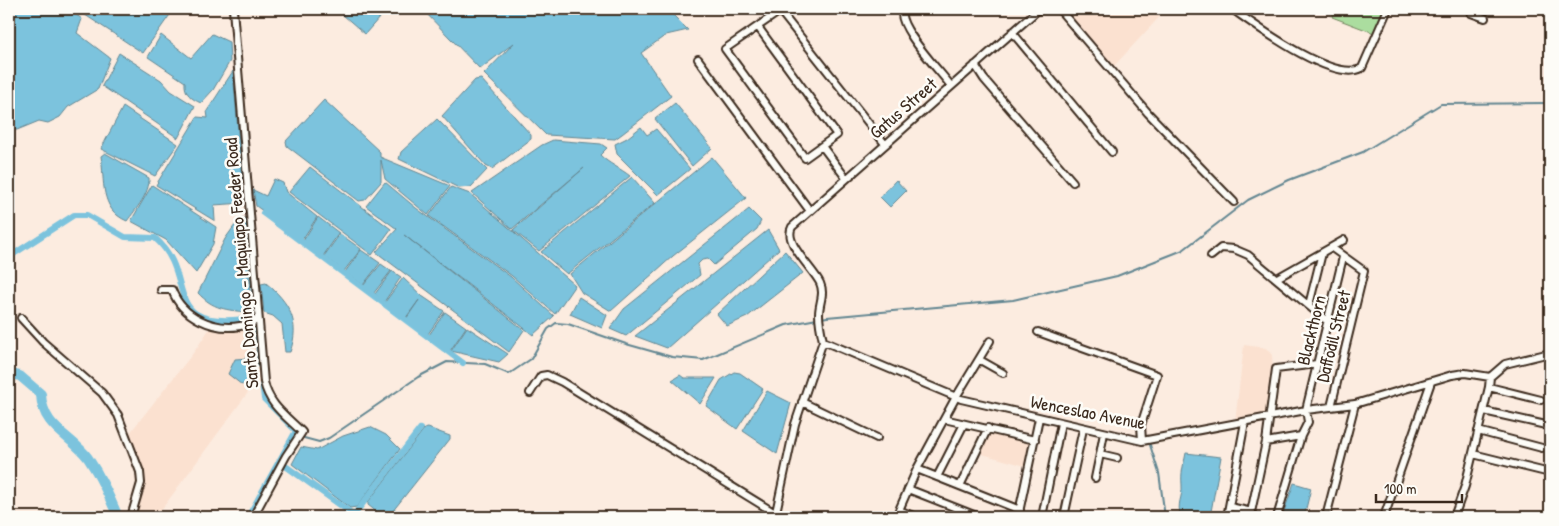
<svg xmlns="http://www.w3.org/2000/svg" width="1559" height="526" viewBox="0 0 1559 526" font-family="'Patrick Hand',sans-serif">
<rect width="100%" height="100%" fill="#fcece0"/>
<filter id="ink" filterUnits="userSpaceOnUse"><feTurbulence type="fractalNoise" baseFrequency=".02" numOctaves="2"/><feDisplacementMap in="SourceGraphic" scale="10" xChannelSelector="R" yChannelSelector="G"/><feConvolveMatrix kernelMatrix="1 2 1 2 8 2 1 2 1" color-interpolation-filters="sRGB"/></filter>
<g filter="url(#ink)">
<path fill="#fbe1d0" d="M 1062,9 L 1162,9 L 1165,11 L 1114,66 Z
M 212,325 L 238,325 L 253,329 L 258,379 L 156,517 L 126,517 L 140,501 L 143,480 L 129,434 L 194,352 Z
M 1244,345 L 1266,348 L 1272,355 L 1273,369 L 1268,417 L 1235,422 Z
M 989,429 L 1033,441 L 1026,466 L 982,454 Z"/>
<path fill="#abdd9f" stroke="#73845e" d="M 1335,9 L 1385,9 L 1374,33 L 1332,17 Z"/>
<path fill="#7cc3dd" stroke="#628691" d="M 9,9 L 68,9 L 82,19 L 77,33 L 110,58 L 98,89 L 68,107 L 60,117 L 48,123 L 39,121 L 17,130 L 9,130 Z
M 76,9 L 174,9 L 143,53 Z
M 336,9 L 387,9 L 365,34 Z
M 422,9 L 667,9 L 688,30 L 666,35 L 641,53 L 671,96 L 622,134 L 615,139 L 546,135 L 484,74 L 514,43 L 480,69 Z
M 212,34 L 229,42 L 230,61 L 213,90 L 201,103 C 191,99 184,93 185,82 L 148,57 L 161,35 L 191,58 Z
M 119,53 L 161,80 L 171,91 L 195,106 L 178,138 L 102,86 Z
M 233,71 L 244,203 L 214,205 L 215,221 L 156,185 L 197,117 L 208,118 L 207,111 Z
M 481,79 L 531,135 L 531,139 L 492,169 L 486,166 L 442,116 L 475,80 Z
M 324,100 L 380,152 L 380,157 L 450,186 L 428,215 L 385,179 L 381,160 L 381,182 L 365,200 L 359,201 L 287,146 L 286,141 Z
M 675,103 L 712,148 L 692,166 L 655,119 Z
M 123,107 L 178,144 L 155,176 L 101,149 Z
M 437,119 L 487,170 L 471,187 L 459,188 L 399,159 L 401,152 Z
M 641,127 L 647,135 L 656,129 L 690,169 L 658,195 L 617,154 L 615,144 L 627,138 Z
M 553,140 L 601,144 L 607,148 L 600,155 C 609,164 620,168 630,176 L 539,251 L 513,230 L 584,168 L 512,229 L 472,193 L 542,145 Z
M 105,153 L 149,178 C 150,193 136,209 127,221 C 99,209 105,181 101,156 Z
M 712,157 L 746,198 L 673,256 L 611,311 L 582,293 L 570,274 Z
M 310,167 L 391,229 L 372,255 L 289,192 Z
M 632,177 L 655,203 L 567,274 L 541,252 Z
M 274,179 L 283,183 L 286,192 L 317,217 L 302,240 L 256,206 L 253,190 L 266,196 Z
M 896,180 L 906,191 L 890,207 L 880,197 Z
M 385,182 L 416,208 L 511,277 L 554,316 L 533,335 L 404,235 L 524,330 L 509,352 L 376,252 L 397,229 L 366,206 Z
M 152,185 L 216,227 L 213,244 L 196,273 L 166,240 L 131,221 Z
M 451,187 L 470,194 L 575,285 L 555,314 L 512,276 L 429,216 Z
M 749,209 L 761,221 L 757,229 L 714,265 L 708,259 L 702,260 L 698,264 L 700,275 L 626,336 L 610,329 L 624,309 Z
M 318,217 L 339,233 L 323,256 L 303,241 Z
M 240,218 L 247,220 L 250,304 L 247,312 C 226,310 213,309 198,293 L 225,239 Z
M 768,230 L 779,249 L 667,348 L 635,336 Z
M 340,234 L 361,249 L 344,271 L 324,256 Z
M 361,250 L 380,263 L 363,285 L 345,272 Z
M 785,251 L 803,273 L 747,317 L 727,326 L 717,314 Z
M 381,264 L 391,271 L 373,294 L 363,286 Z
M 392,271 L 401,277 L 384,302 L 375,294 Z
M 403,278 L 422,296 L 444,311 L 428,334 L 406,319 L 419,300 L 405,319 L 385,302 Z
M 266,283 C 289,302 301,322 290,352 L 285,352 L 282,324 L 273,316 L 264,313 L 261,284 Z
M 579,297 L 607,315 L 602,328 L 570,314 Z
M 445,312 L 466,327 L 450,351 L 429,335 Z
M 467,327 L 508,354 L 499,362 L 451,351 Z
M 249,358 L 253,382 L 242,385 L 228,374 L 235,359 Z
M 734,372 L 740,373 L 763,389 L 737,429 L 706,406 L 721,380 Z
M 680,375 L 684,378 L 716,378 L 700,404 L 672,380 Z
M 767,391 L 791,403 L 777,454 L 743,431 Z
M 370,427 L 386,435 L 400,449 L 357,507 L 350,508 L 292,464 L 301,447 L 317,450 L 343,436 Z
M 428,428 L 450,436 L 450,439 L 388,517 L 383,517 L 368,505 L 368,502 L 424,429 Z
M 1186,453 L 1221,457 L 1210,517 L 1181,517 C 1176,503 1183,498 1182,485 C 1181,471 1183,468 1186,453 Z
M 1294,483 L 1311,488 L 1304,517 L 1282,517 Z"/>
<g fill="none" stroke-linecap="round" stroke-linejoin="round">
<path stroke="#628691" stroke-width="2" d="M 304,438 L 319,442 L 329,438 L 418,377 L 447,362 L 485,364 L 509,374 L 531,359 L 548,329 L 556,323 L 568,324 L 626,344 L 672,357 L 703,360 L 786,325 L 827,317 L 1013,300 L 1117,276 L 1183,250 L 1248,200 L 1289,180 L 1363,152 L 1441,104 L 1550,103
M 1150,445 L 1159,473 L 1165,517"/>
<path stroke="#7cc3dd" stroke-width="6" d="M 263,213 L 463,363
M 9,257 L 74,215 L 87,215 L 125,237 L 155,238 C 200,278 155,332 254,318
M 252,270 L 260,365
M 278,463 L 287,467 L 354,515 L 420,429
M 248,517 L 296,431 L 264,399 L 262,382"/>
<path stroke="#7cc3dd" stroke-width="10" d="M 9,377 L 12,374 L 20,376 L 41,394 C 42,428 71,435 88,458 C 101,477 109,496 118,517"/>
<g stroke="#3b2a1e" stroke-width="10">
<path id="minor" d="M 233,9 L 264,382 C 269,405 286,416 302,432 L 286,456 L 253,517
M 903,9 C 894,24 941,72 951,86
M 1039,9 L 792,227 C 783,243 813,268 820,283 C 825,294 819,303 819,314 C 819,323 821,332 823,341 L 961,399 L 1142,441 L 1306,410 L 1355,404 L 1452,375 L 1465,373 L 1490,377
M 1059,9 L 1148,113 L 1234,202
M 1232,9 C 1255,25 1334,84 1362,68 L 1388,9
M 1469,9 L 1471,13 L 1485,18
M 758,27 L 837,135 L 805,158 L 725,49 L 780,11 L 885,144
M 1012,32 L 1112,152
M 698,59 L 810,211
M 975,65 L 984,79 L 1073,182
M 822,146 L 846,178
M 1211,256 L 1221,248 L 1234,249 L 1248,255 L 1327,321
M 1277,278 L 1344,240
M 161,290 L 172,290 C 182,317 214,331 240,326 C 247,325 254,324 257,318
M 1309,305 L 1322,253
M 21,318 L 43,342 L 102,393 L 118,415 L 140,472 L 141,483 L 131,517
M 1038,332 L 1157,375 L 1141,425 L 1142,441
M 980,360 L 1003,373
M 1489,387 L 1541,400
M 530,393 L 541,376 L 547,375 L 562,382 L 775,513
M 802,402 L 877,438
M 1331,407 L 1364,271 L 1332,248
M 1484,411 L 1550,426
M 944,419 L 1035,440
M 1478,431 L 1542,448
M 1104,433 L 1100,454 L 1117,458
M 1266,442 L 1301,436
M 1473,454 L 1550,473
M 917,469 L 1020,510
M 937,477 L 964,424
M 1095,478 L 1100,454
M 960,486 L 988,428
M 908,489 L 979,517
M 1230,507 L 1252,512
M 899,510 L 916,517
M 775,517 L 795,424 L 823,341
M 896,517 L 917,469 L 956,397 L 990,341
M 1018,517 L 1039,418
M 1042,517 L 1061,423
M 1064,517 L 1083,429
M 1227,517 L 1245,422
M 1250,517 L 1266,442 L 1276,369 L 1317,364
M 1277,517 L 1301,436 L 1308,422 L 1306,410 L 1343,257
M 1326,517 L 1355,404
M 1384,517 L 1431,382
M 1454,517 L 1465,486 L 1489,387 L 1490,377 L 1505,364 L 1550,353"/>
</g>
<use href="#minor" stroke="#fdfcf7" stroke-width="6"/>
</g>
</g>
<g text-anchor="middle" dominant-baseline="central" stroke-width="5" stroke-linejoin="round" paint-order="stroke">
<g font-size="18" fill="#3b2a1e" stroke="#fdfcf7">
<text transform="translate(903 108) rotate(-41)">Gatus Street</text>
<text transform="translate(241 263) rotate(-95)">Santo Domingo - Maquiapo Feeder Road</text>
<text transform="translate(1311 330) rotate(-76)">Blackthorn</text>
<text transform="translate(1333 336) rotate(-76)">Daffodil Street</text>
<text transform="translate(1088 412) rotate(11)">Wenceslao Avenue</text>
</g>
</g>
<rect width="1559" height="526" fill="none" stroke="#fdfcf7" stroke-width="30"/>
<rect x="15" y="15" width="1529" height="496" fill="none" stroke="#3b2a1e" stroke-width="2" filter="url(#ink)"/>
<path d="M1376 494v8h86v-8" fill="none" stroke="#3b2a1e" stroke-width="2.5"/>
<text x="1384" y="494" font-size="15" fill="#3b2a1e" stroke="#fdfcf7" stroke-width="4" paint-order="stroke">100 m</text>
</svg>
